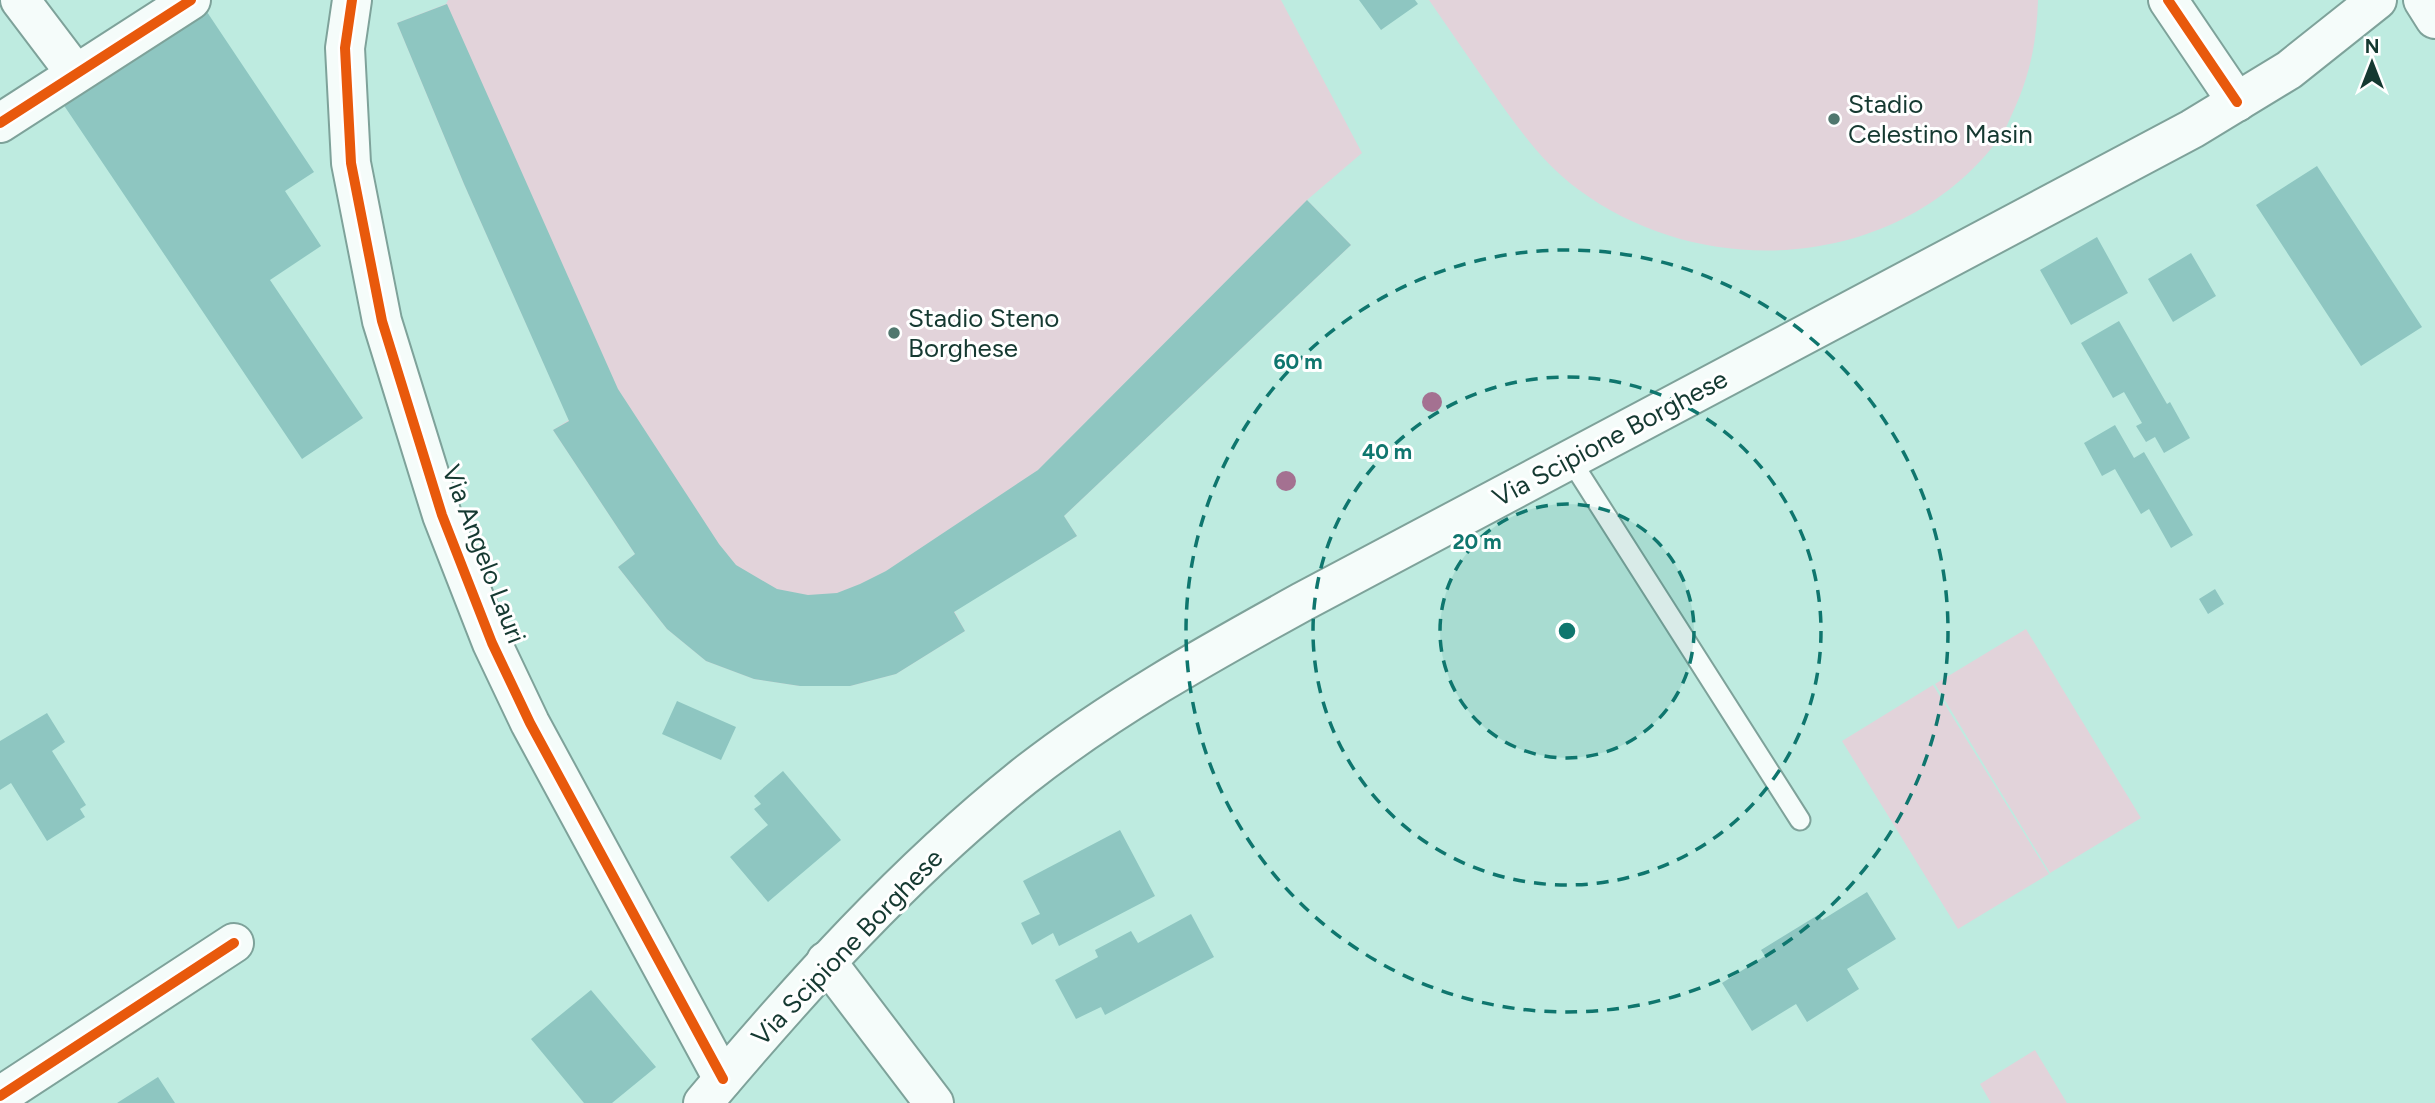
<svg xmlns="http://www.w3.org/2000/svg" width="2435" height="1103" font-family="Figtree,sans-serif">
  <rect width="100%" height="100%" fill="#beebe0"/>
  <!-- green -->
  <path fill="#e2d3da" d="M448,0H1281L1362,153L1307,200L1351,245L1064,516L1077,536L954,611L965,631L896,674L850,686H800L754,679L706,661L667,629L618,567L635,554L553,430L569,420L464,184L397,23L446,4Z
    M1429,0H2038C2037,40 2030,76 2013,112C2009,120 2006,129 2001,136C1904,269 1708,285 1579,190C1541,162 1516,125 1489,87C1469,58 1449,29 1429,0Z
    M2026,629L2141,818L2050,873L1935,684Z
    M1933,685L2049,874L1958,929L1842,741Z
    M2035,1050L2067,1103H1991L1980,1084Z"/>
  <!-- building -->
  <path fill="#8ec6c1" d="M1359,0H1415L1418,4L1381,30Z
    M447,4L618,389L719,544L736,565L777,589L808,595L837,593L860,584L886,571L1038,470L1307,200L1351,245L1064,516L1077,536L954,612L965,631L896,674L850,686H800L754,679L706,661L667,629L618,567L635,554L553,430L569,421L464,184L397,23Z
    M205,9L314,172L285,191L321,246L270,280L363,418L302,459L63,104Z
    M2317,166L2422,327L2361,366L2256,205Z
    M2097,237L2128,293L2071,325L2040,270Z
    M2191,253L2216,296L2173,322L2148,279Z
    M2119,321L2167,404L2170,402L2190,438L2164,453L2155,437L2146,442L2136,426L2142,423L2124,392L2113,398L2081,343Z
    M2115,425L2134,458L2144,452L2193,535L2171,548L2149,509L2141,514L2115,469L2102,476L2084,443Z
    M2215,589L2224,604L2208,614L2199,599Z
    M677,701L736,727L721,760L662,734Z
    M47,713L65,742L52,751L86,805L80,809L85,817L47,841L11,783L0,790V741Z
    M783,771L841,840L768,902L730,857L768,825L754,809L761,804L754,796Z
    M1120,830L1155,896L1059,946L1053,933L1032,945L1021,923L1040,914L1023,881Z
    M1867,892L1896,939L1847,969L1859,989L1807,1022L1796,1004L1752,1031L1722,983L1765,956L1761,950L1818,915L1822,920Z
    M1191,914L1214,957L1105,1015L1101,1007L1076,1019L1055,980L1098,957L1095,950L1131,931L1138,943Z
    M591,990L656,1067L612,1103H584L531,1039Z
    M158,1077L175,1103H117Z"/>
  <g fill="none" stroke-linecap="round" stroke-linejoin="round">
    <!-- service casing -->
    <g stroke="#7ea29a" stroke-width="23">
      <path id="service" d="M1570,459L1800,820"/>
    </g>
    <!-- minor casing -->
    <g stroke="#7ea29a" stroke-width="42">
      <path id="minor" d="M20,0L76,74
        M352,0L345,48L351,163L382,321L442,515L492,643L530,723L723,1079
        M2168,0L2237,102
        M2423,0L2435,19
        M0,123L191,0
        M826,961L934,1103
        M0,1096L234,943"/>
    </g>
    <!-- secondary casing -->
    <g stroke="#7ea29a" stroke-width="42">
      <path id="secondary" d="M703,1103C802,986 903,873 1023,777C1109,709 1206,655 1302,602L2192,129L2289,70L2377,0"/>
    </g>
    <!-- service -->
    <use href="#service" stroke="#f5fcfa" stroke-width="19"/>
    <!-- minor -->
    <use href="#minor" stroke="#f5fcfa" stroke-width="38"/>
    <!-- secondary -->
    <use href="#secondary" stroke="#f5fcfa" stroke-width="38"/>
    <!-- cycleway casing -->
    <g stroke="#fff" stroke-width="15">
      <path id="cycleway" d="M352,0L345,48L351,163L382,321L442,515L492,643L530,723L723,1079
        M2168,0L2237,102
        M0,123L191,0
        M0,1096L234,943"/>
    </g>
    <!-- cycleway -->
    <use href="#cycleway" stroke="#e8590c" stroke-width="10"/>
  </g>
  <!-- trees -->
  <g fill="#a47191">
    <circle cx="1432" cy="402" r="10"/>
    <circle cx="1286" cy="481" r="10"/>
  </g>
  <!-- distance rings -->
  <circle cx="1567" cy="631" r="127" fill="#0f766e" fill-opacity=".12"/>
  <g fill="none" stroke="#0f766e" stroke-width="3.5" stroke-dasharray="12 9">
    <circle cx="1567" cy="631" r="127"/>
    <circle cx="1567" cy="631" r="254"/>
    <circle cx="1567" cy="631" r="381"/>
  </g>
  <!-- markers -->
  <g fill="#50776e" stroke="#fff" stroke-width="2.5">
    <circle cx="1834" cy="119" r="7"/>
    <circle cx="894" cy="333" r="7"/>
  </g>
  <g text-anchor="middle" stroke-width="6" stroke-linejoin="round" paint-order="stroke">
    <!-- poi labels -->
    <g font-size="26" fill="#153931" stroke="#fff" text-anchor="start">
      <text x="1848" y="113">Stadio<tspan x="1848" dy="30">Celestino Masin</tspan></text>
      <text x="908" y="327">Stadio Steno<tspan x="908" dy="30">Borghese</tspan></text>
    </g>
    <!-- street labels -->
    <g font-size="26" fill="#153931" stroke="#fff">
      <text transform="translate(1610 438) rotate(-28)" y="9">Via Scipione Borghese</text>
      <text transform="translate(484 554) rotate(69)" y="9">Via Angelo Lauri</text>
      <text transform="translate(847 947) rotate(-46)" y="9">Via Scipione Borghese</text>
    </g>
  </g>
  <circle cx="1567" cy="631" r="10" fill="#0f766e" stroke="#fff" stroke-width="3.5"/>
  <g font-size="21" text-anchor="middle" font-weight="bold" fill="#0f766e" stroke="#fff" stroke-width="6" stroke-linejoin="round" paint-order="stroke">
    <text x="1298" y="369">60 m</text>
    <text x="1387" y="459">40 m</text>
    <text x="1477" y="549">20 m</text>
  </g>
  <!-- north arrow -->
  <g transform="translate(2372 63)" stroke="#ffffff" stroke-width="5" paint-order="stroke">
  <path d="M0-5L12 26L0 18L-12 26Z" fill="#153931"/>
  <text y="-10" font-size="19" font-weight="bold" text-anchor="middle" fill="#153931">N</text>
  </g>
</svg>
